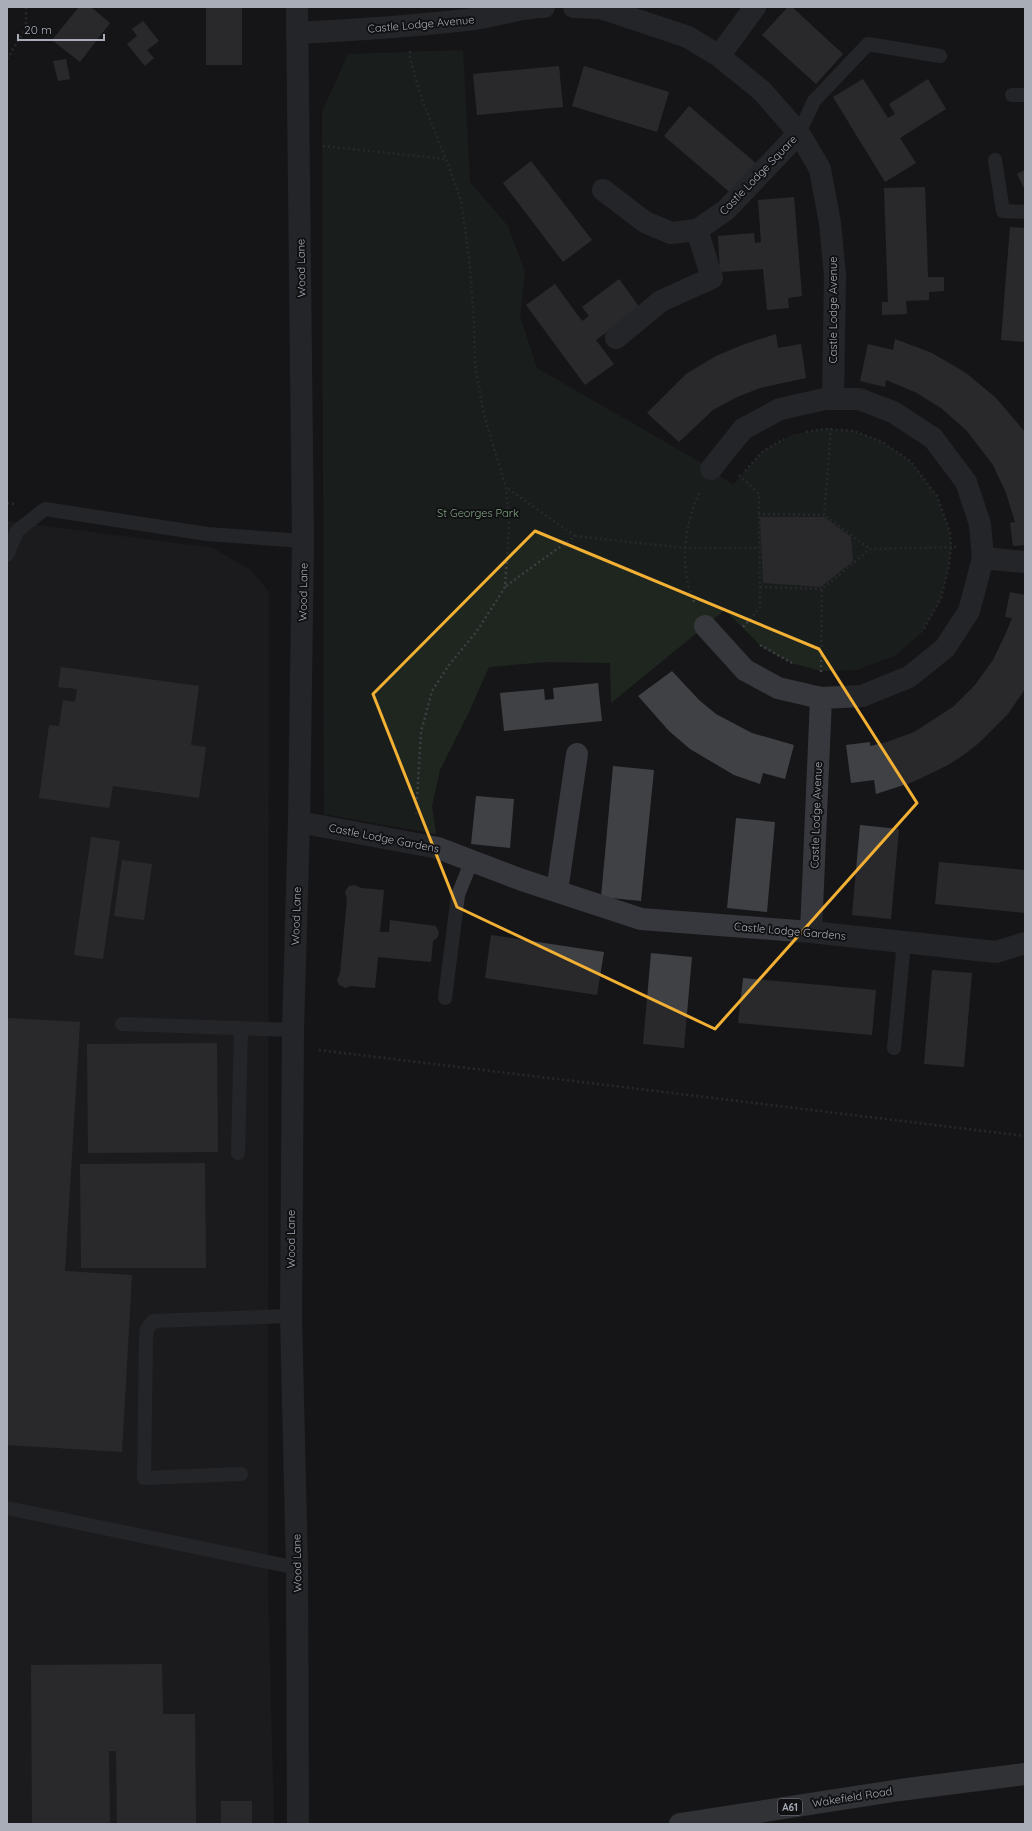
<svg xmlns="http://www.w3.org/2000/svg" width="1032" height="1831" font-family="Quicksand,sans-serif">
  <rect width="100%" height="100%" fill="#161618"/>
  <!-- built -->
  <path fill="#222225" d="M7,521L213,548L252,571L269,592L268,1586L274,1824H7Z"/>
  <!-- green -->
  <path fill="#1e261f" d="M463,50L470,182L508,226L525,272L520,316L537,368L705,465L733,485L762,452L791,435L824,429L854,431L882,442L910,461L937,496L950,532L951,547L949,565L941,598L921,633L896,655L857,670L821,671L791,663L762,647L725,610L611,703L610,663L547,662L489,667L469,712L440,770L432,806L436,834L324,814L322,112L348,54Z"/>
  <!-- building -->
  <path fill="#404145" d="M79,7H91L110,23L80,62L52,40Z
    M206,7H242V65H206Z
    M788,7H792L843,54L816,84L762,35Z
    M143,21L159,41L147,50L154,58L145,66L127,44L137,36L132,29Z
    M66,59L70,79L58,81L53,61Z
    M559,66L563,107L477,115L473,74Z
    M584,66L669,92L657,132L572,106Z
    M863,79L888,118L895,114L889,104L928,79L946,109L900,138L916,163L885,182L833,97Z
    M689,106L758,165L733,195L664,136Z
    M531,161L592,240L563,262L503,183Z
    M1025,170V190L1017,174Z
    M925,187L928,277H944V291L929,292V300L906,301L907,314L882,315V302H888L884,188Z
    M794,197L802,296L788,298L789,308L767,310L763,269L720,272L718,236L754,233L755,243L761,242L758,200Z
    M1010,227L1025,228V342L1001,340Z
    M619,279L640,308L596,340L614,364L585,385L526,305L555,284L582,321L589,316L582,307Z
    M776,334L778,348L801,344L806,378L760,388L737,397L713,410L679,442L647,413L686,374L716,356L745,344Z
    M895,339L932,353L966,373L996,398L1025,432V545L1013,546L1010,523L1015,522L1006,493L993,465L967,431L941,408L915,392L886,380L885,387L860,381L868,344L893,350Z
    M760,517H824L851,537L853,561L821,587L763,583Z
    M1010,592L1025,595V689L1008,714L980,742L965,754L948,765L913,782L876,794L874,780L851,783L846,745L870,742V746L887,742L914,732L953,707L975,685L993,660L1006,633L1012,618L1005,617Z
    M61,667L199,686L191,745L206,747L199,798L113,786L109,808L39,798L49,725L59,726L63,700L75,702L77,689L58,687Z
    M672,671L699,700L716,714L752,733L794,745L785,779L763,773L760,784L734,775L690,749L669,731L638,696Z
    M598,683L602,721L504,731L500,693L544,689L545,700L554,699L553,688Z
    M613,766L654,770L641,901L601,897Z
    M476,796L514,799L510,848L471,844Z
    M736,818L775,822L767,912L727,908Z
    M860,825L899,829L891,919L852,915Z
    M91,837L120,841L103,959L74,955Z
    M122,860L152,864L144,920L114,916Z
    M939,862L1025,870V913L935,904Z
    M355,885L361,888L384,890L380,932H389L390,920L436,926L439,933L437,938L433,941L431,962L378,957L375,988L350,986L346,988L339,985L337,980L340,973L347,900L345,891L349,886Z
    M491,935L604,952L597,995L485,978Z
    M651,953L692,957L684,1048L643,1044Z
    M932,970L972,973L964,1067L924,1064Z
    M743,978L876,990L872,1035L738,1023Z
    M7,1018L80,1022L65,1271L132,1275L122,1452L7,1445Z
    M217,1043L218,1152L88,1153L87,1044Z
    M205,1163L206,1268H81L80,1164Z
    M162,1664L163,1714H195L196,1824H117L116,1751H109L110,1824H32L31,1665Z
    M221,1801H252V1824H221Z"/>
  <g fill="none" stroke-linecap="round" stroke-linejoin="round">
    <!-- path -->
    <path stroke="#3d3f44" stroke-width="2.5" stroke-dasharray="2 3" stroke-linecap="butt" d="M410,51V58L421,97L446,159L461,200L469,258L474,320L475,365L484,415L506,488L509,525L505,587L477,631L449,665L432,691L421,732L416,817
      M7,59L26,28V7
      M323,146L446,159
      M831,428L824,515L870,549
      M806,432L824,429L854,431L882,442L910,461L937,496L950,532L951,547L949,565L941,598L922,632
      M745,471L762,452L784,439
      M739,475L759,494L760,608L742,628
      M7,503L14,504
      M758,514L824,515
      M575,536L684,548H759
      M506,586L575,536L507,488
      M760,587L822,589
      M694,602C679,567 684,525 700,491
      M760,645L792,663
      M821,672L822,589L870,549L956,547
      M319,1050L1025,1136"/>
    <!-- service -->
    <path stroke="#37383d" stroke-width="14" d="M1012,95H1025
      M799,133L814,101L868,44L940,56
      M995,160L1003,211L1025,212
      M7,555L17,531L45,509L207,534L303,541
      M445,998L458,895L472,860
      M122,1024L293,1030
      M894,1048L904,942
      M238,1153L241,1028
      M241,1474L144,1478L146,1338L147,1329L153,1321L291,1316
      M7,1508L297,1568"/>
    <!-- minor -->
    <path stroke="#37383d" stroke-width="22" d="M574,7L601,8L688,37L719,56L762,91L799,133L820,169L830,223L835,276L833,399
      M297,33C357,30 415,26 474,19C498,16 520,7 544,7
      M719,56L755,7
      M603,190L645,222L671,233L697,230L726,210L799,133
      M616,338L661,301L712,278L697,230
      M983,558L1025,562
      M705,626L745,670L778,688L821,698L862,696L909,677L945,648L969,611L983,558L980,524L966,482L933,438L893,412L859,399H825L780,409L743,429L711,469
      M299,822L438,848L522,880L641,919L811,932L996,952L1025,943
      M557,891L577,754
      M811,932L821,698"/>
    <!-- tertiary -->
    <path stroke="#37383d" stroke-width="22" d="M297,7L303,541L299,822L293,1030L291,1316L297,1568L298,1824"/>
    <!-- primary -->
    <path stroke="#53555c" stroke-width="22" d="M680,1824L900,1790L1025,1774"/>
  </g>
  <!-- marked area -->
  <path d="M0 0H1032V1831H0ZM535,531L819,649L917,803L715,1029L457,907L373,694Z" fill="#161618" fill-opacity=".55" fill-rule="evenodd"/>
  <path fill="none" stroke="#f2b134" stroke-width="3" stroke-linejoin="round" d="M535,531L819,649L917,803L715,1029L457,907L373,694Z"/>
  <g text-anchor="middle" stroke-width="4" stroke-linejoin="round" paint-order="stroke">
    <!-- shield labels -->
    <rect fill="#111113" stroke="#7b7e86" stroke-width="1" x="778" y="1799" width="24" height="16" rx="3"/>
    <g font-size="10" font-weight="bold" fill="#a8adb8">
      <text x="790" y="1811">A61</text>
    </g>
    <!-- street labels -->
    <g font-size="11" fill="#a8adb8" stroke="#111113">
      <text transform="translate(421 24) rotate(-5)" y="4">Castle Lodge Avenue</text>
      <text transform="translate(758 175) rotate(-46)" y="4">Castle Lodge Square</text>
      <text transform="translate(301 268) rotate(-91)" y="4">Wood Lane</text>
      <text transform="translate(833 310) rotate(-90)" y="4">Castle Lodge Avenue</text>
      <text transform="translate(303 592) rotate(-89)" y="4">Wood Lane</text>
      <text transform="translate(816 815) rotate(-88)" y="4">Castle Lodge Avenue</text>
      <text transform="translate(384 838) rotate(11)" y="4">Castle Lodge Gardens</text>
      <text transform="translate(296 916) rotate(-88)" y="4">Wood Lane</text>
      <text transform="translate(790 931) rotate(5)" y="4">Castle Lodge Gardens</text>
      <text transform="translate(291 1239) rotate(-90)" y="4">Wood Lane</text>
      <text transform="translate(297 1563) rotate(-91)" y="4">Wood Lane</text>
      <text transform="translate(852 1797) rotate(-9)" y="4">Wakefield Road</text>
    </g>
    <!-- park labels -->
    <g font-size="11" fill="#7fa381" stroke="#111113">
      <text x="478" y="517">St Georges Park</text>
    </g>
  </g>
  <!-- border -->
  <rect width="1032" height="1831" fill="none" stroke="#a8adb8" stroke-width="16"/>
  <!-- scale -->
  <path d="M18 34v6h86v-6" fill="none" stroke="#a8adb8" stroke-width="2"/>
  <text x="24" y="34" font-size="12" fill="#a8adb8" stroke="#111113" stroke-width="3" paint-order="stroke">20 m</text>
</svg>
